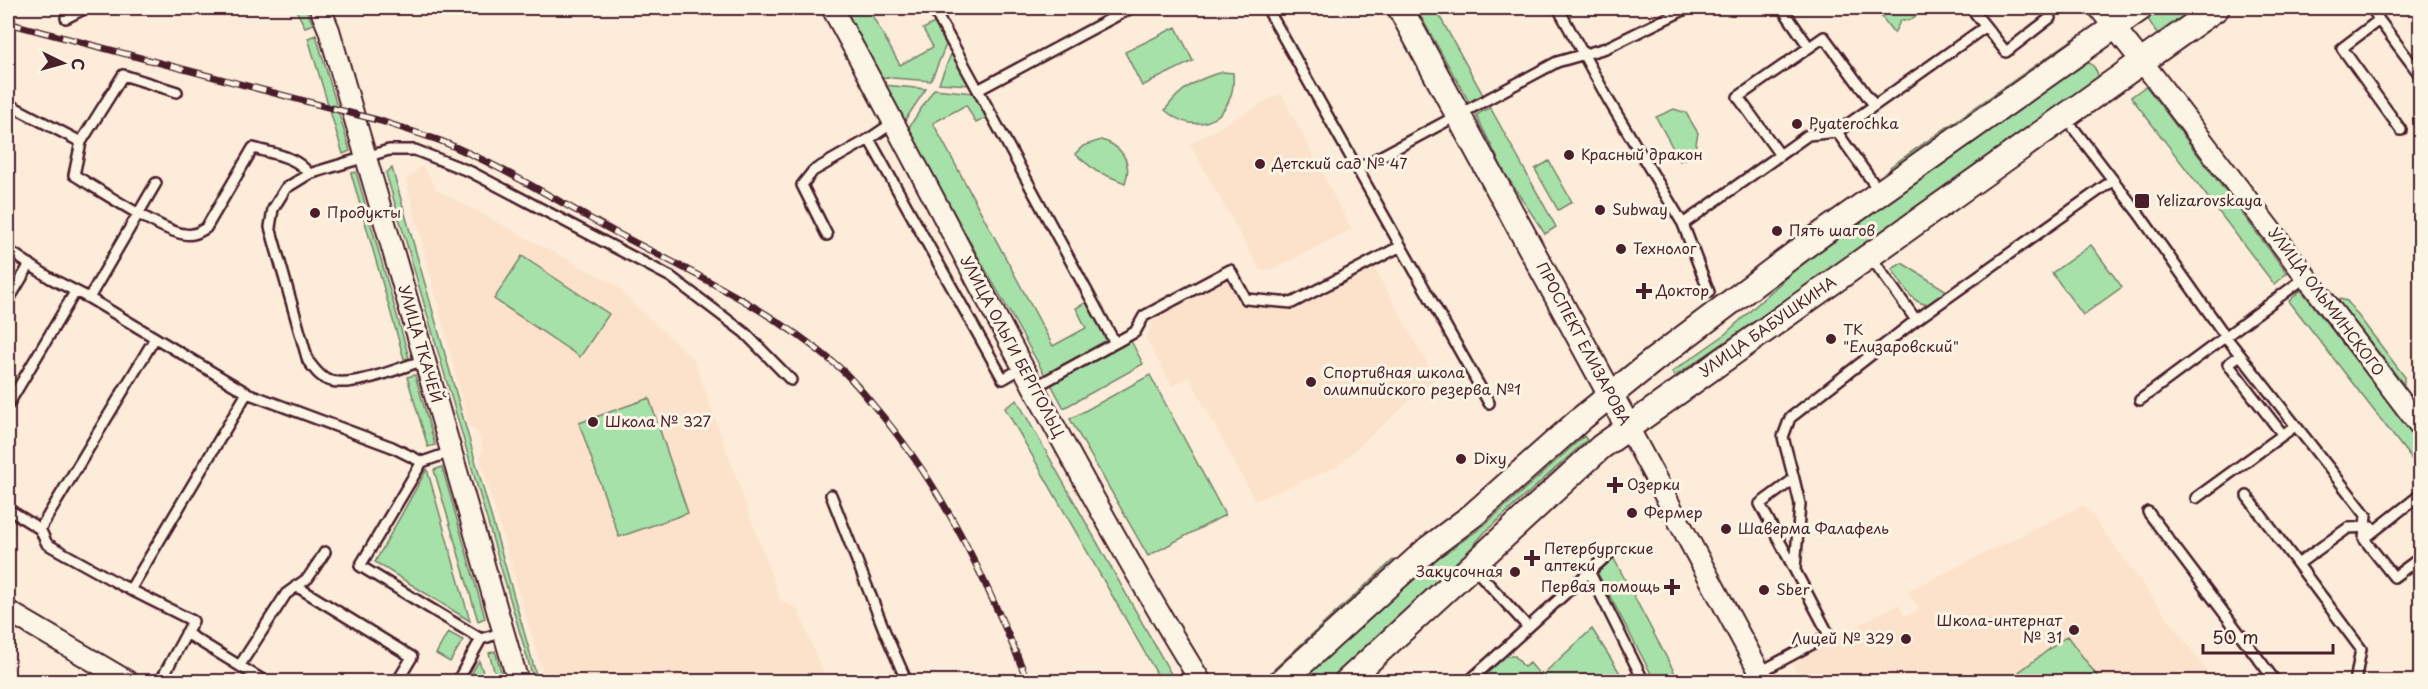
<svg xmlns="http://www.w3.org/2000/svg" width="2428" height="689" font-family="'Playpen Sans',sans-serif">
  <rect width="100%" height="100%" fill="#fcecd9"/>
  <filter id="ink" filterUnits="userSpaceOnUse"><feTurbulence type="fractalNoise" baseFrequency=".0167" numOctaves="2"/><feDisplacementMap in="SourceGraphic" scale="12" xChannelSelector="R" yChannelSelector="G"/><feConvolveMatrix kernelMatrix="1 2 1 2 8 2 1 2 1" color-interpolation-filters="sRGB"/></filter>
  <g filter="url(#ink)">
    <!-- built -->
    <path fill="#fce2cb" d="M1281,93L1351,229L1277,268L1260,270L1190,144Z
      M422,166L437,190L617,286L634,305L694,360L781,602L797,607L826,681H545L480,458L483,449L479,434L469,426L406,180Z
      M1373,266L1435,378L1336,467L1255,501L1189,377L1172,386L1146,339L1155,316L1228,280L1242,306L1295,310Z
      M2084,505L2214,681L1802,682L1791,662L1898,604L1905,616L1919,610L1908,591Z"/>
    <!-- green -->
    <path fill="#a5e1a8" stroke="#78806a" stroke-width="1.5" d="M295,8H305L313,24L305,27Z
      M841,8H868L900,65L933,47L923,29L936,22L947,42L931,81L880,77Z
      M1416,8H1435L1483,95L1469,102Z
      M1875,8H1923L1925,9L1910,20H1901L1894,33Z
      M2158,8H2202L2163,34L2156,32L2148,19L2149,15Z
      M1176,27L1193,61L1142,86L1125,52Z
      M316,35L350,151L343,154L308,38Z
      M2076,37L2078,40L1893,172L1890,167Z
      M952,52L970,85L939,83Z
      M2085,61C2092,63 2099,71 2098,79L1828,272L1675,376L1672,372L1723,336L1815,251Z
      M1223,72L1233,73C1237,116 1198,140 1165,110C1180,89 1198,78 1223,72Z
      M883,85L926,89L903,123Z
      M2146,86L2287,273L2274,284L2131,97Z
      M934,89L974,93L988,117L976,123L966,105L933,123L1053,346L1086,328L1076,308L1087,302L1108,342L1046,377L907,130Z
      M1490,107L1556,227L1545,234L1506,175L1476,115Z
      M1674,109L1686,113L1698,133L1694,154L1680,161L1656,117Z
      M1101,140C1121,145 1133,162 1125,183L1096,171L1075,154L1083,146Z
      M1549,161L1572,202L1558,210L1535,169Z
      M392,168L538,681H534L386,173Z
      M356,172L409,358L404,359L351,173Z
      M2091,245L2122,287L2083,315L2052,273Z
      M522,256L609,314L580,357L494,299Z
      M1902,263L1947,291C1942,294 1936,300 1931,303C1914,310 1900,280 1892,269Z
      M2301,290L2420,443V470L2289,301Z
      M2336,298L2347,301L2404,376V385Z
      M1130,339L1143,364L1064,408L1052,386V382Z
      M415,375L435,445L428,447L407,377Z
      M1150,375L1225,515L1148,556L1070,419Z
      M649,398L688,513L619,537L579,423Z
      M1017,400L1175,681H1161L1005,408Z
      M1584,436L1587,440L1485,532L1435,590L1333,681L1296,682L1421,570L1481,528Z
      M442,467L485,618L478,621L434,470Z
      M427,469L470,621L375,562Z
      M1612,555L1679,681H1655L1596,570Z
      M1393,560L1397,564L1269,681L1260,682Z
      M1592,629L1625,681H1477L1506,656H1515L1524,667L1530,663L1541,676Z
      M448,632L463,640L450,662L436,654Z
      M2067,636L2101,681H2026L2019,672Z
      M495,651L504,681H497L489,653Z
      M479,661L486,681H467Z"/>
    <g fill="none" stroke-linecap="round" stroke-linejoin="round">
      <!-- service casing -->
      <g stroke="#4a1f2b" stroke-width="14">
        <path id="service" d="M933,8L978,90L1131,8
          M1267,8L1489,403
          M1558,8L1609,101L1683,224L1709,292
          M1782,8L1809,47
          M1971,8L2006,52L2050,18
          M2372,8L2379,20L2420,75
          M66,18L86,8
          M2379,20L2342,48L2401,130
          M978,90L1115,343
          M177,92L123,75L81,142L74,175C98,189 161,231 184,234C193,236 199,232 206,228L253,148C274,154 296,156 309,174
          M8,104L81,142
          M2074,129L2139,214L2226,337L2366,515L2364,539
          M1837,132L1879,191
          M869,139L1003,379L1022,368
          M1780,155L1738,97L1824,37L1874,105
          M1359,168L1557,62L1606,48L1688,8
          M1683,224L1808,135L1837,132L1985,27
          M827,235L802,185L813,171L869,139L894,122
          M8,250L50,278L89,298L247,393L392,447L422,462
          M1870,256L1916,320
          M89,298L156,183
          M8,301L30,264
          M2240,355L2228,364L2283,435
          M425,360C401,367 352,389 328,380C319,377 314,368 308,361L270,227L273,209L286,188L309,174L389,150H415L471,172L671,277L745,333L791,380
          M1033,388L1135,332L1144,316L1230,270L1246,299L1292,303L1401,246
          M2140,400L2306,277
          M8,405L75,292
          M451,452L422,462L360,566L481,639L504,632
          M1794,479L1800,504L1795,569
          M831,495L885,632L907,682
          M2420,495L2364,539L2394,577L2417,560L2420,565
          M2247,496L2361,649L2355,682
          M2196,498L2295,426
          M8,509L40,529L47,544L121,585L193,621L160,682
          M2148,512L2276,682
          M40,529L155,338
          M2298,564L2348,528L2371,527
          M1472,566L1528,627
          M1589,571L1644,682
          M296,586L412,657L397,682
          M130,590L247,393
          M186,633L266,682
          M240,665L286,594L308,578L325,552
          M1760,672L1829,635L1760,504L1794,479L1783,437L1790,418L1916,320L2112,181
          M457,682L481,639
          M1468,682L1611,552"/>
      </g>
      <!-- minor casing -->
      <g stroke="#4a1f2b" stroke-width="24">
        <path id="minor" d="M320,8L329,30L518,682
          M832,8C955,232 1066,463 1201,682
          M2099,8L2154,77L2420,426
          M1628,427L1765,682
          M8,611L129,682"/>
      </g>
      <!-- tertiary casing -->
      <g stroke="#4a1f2b" stroke-width="28">
        <path id="tertiary" d="M1400,8L1628,427
          M1281,682L1429,548L1473,515L1582,418L1654,360L1809,243L2141,8
          M1346,682L1601,447L2217,8"/>
      </g>
      <!-- service -->
      <use href="#service" stroke="#fcf5e5" stroke-width="9"/>
      <!-- minor -->
      <use href="#minor" stroke="#fcf5e5" stroke-width="20"/>
      <!-- tertiary -->
      <use href="#tertiary" stroke="#fcf5e5" stroke-width="24"/>
      <!-- rail casing -->
      <g stroke="#4a1f2b" stroke-width="7">
        <path id="rail" d="M8,23L381,121C401,128 421,134 441,141C500,165 557,201 613,231C688,271 769,308 834,363C849,375 862,391 874,406C944,487 988,584 1028,682"/>
      </g>
      <!-- rail -->
      <use href="#rail" stroke="#fcf5e5" stroke-width="4.5" stroke-dasharray="14" stroke-linecap="butt"/>
    </g>
  </g>
  <!-- markers -->
  <g fill="#4a1f2b" stroke="#fcf5e5" stroke-width="2">
    <circle cx="1797" cy="124" r="6"/>
    <circle cx="1569" cy="155" r="6"/>
    <circle cx="1260" cy="164" r="6"/>
    <rect x="2134" y="193" width="16" height="16" rx="3"/>
    <circle cx="1600" cy="210" r="6"/>
    <circle cx="315" cy="213" r="6"/>
    <circle cx="1777" cy="231" r="6"/>
    <circle cx="1621" cy="249" r="6"/>
    <path d="M1641 282h6v6h6v6h-6v6h-6v-6h-6v-6h6z"/>
    <circle cx="1831" cy="339" r="6"/>
    <circle cx="1311" cy="382" r="6"/>
    <circle cx="593" cy="422" r="6"/>
    <circle cx="1461" cy="459" r="6"/>
    <path d="M1612 476h6v6h6v6h-6v6h-6v-6h-6v-6h6z"/>
    <circle cx="1632" cy="513" r="6"/>
    <circle cx="1726" cy="529" r="6"/>
    <path d="M1529 549h6v6h6v6h-6v6h-6v-6h-6v-6h6z"/>
    <circle cx="1515" cy="572" r="6"/>
    <path d="M1669 578h6v6h6v6h-6v6h-6v-6h-6v-6h6z"/>
    <circle cx="1764" cy="590" r="6"/>
    <circle cx="2074" cy="630" r="6"/>
    <circle cx="1906" cy="639" r="6"/>
  </g>
  <g text-anchor="middle" stroke-width="6" stroke-linejoin="round" paint-order="stroke">
    <!-- poi labels -->
    <g font-size="15" fill="#4a1f2b" stroke="#fcf5e5" text-anchor="start">
      <text x="1809" y="129">Pyaterochka</text>
      <text x="1581" y="160">Красный дракон</text>
      <text x="1272" y="169">Детский сад № 47</text>
      <text x="2156" y="206">Yelizarovskaya</text>
      <text x="1612" y="215">Subway</text>
      <text x="327" y="218">Продукты</text>
      <text x="1789" y="236">Пять шагов</text>
      <text x="1633" y="254">Технолог</text>
      <text x="1656" y="296">Доктор</text>
      <text x="1843" y="335">ТК<tspan x="1843" dy="17">"Елизаровский"</tspan></text>
      <text x="1323" y="378">Спортивная школа<tspan x="1323" dy="17">олимпийского резерва №1</tspan></text>
      <text x="605" y="427">Школа № 327</text>
      <text x="1473" y="464">Dixy</text>
      <text x="1627" y="490">Озерки</text>
      <text x="1644" y="518">Фермер</text>
      <text x="1738" y="534">Шаверма Фалафель</text>
      <text x="1544" y="554">Петербургские<tspan x="1544" dy="17">аптеки</tspan></text>
      <text x="1503" y="577" text-anchor="end">Закусочная</text>
      <text x="1660" y="592" text-anchor="end">Первая помощь</text>
      <text x="1776" y="595">Sber</text>
      <text x="2062" y="626" text-anchor="end">Школа-интернат<tspan x="2062" dy="17">№ 31</tspan></text>
      <text x="1894" y="644" text-anchor="end">Лицей № 329</text>
    </g>
    <!-- street labels -->
    <g font-size="15" fill="#4a1f2b" stroke="#fcf5e5">
      <text transform="translate(2326 302) rotate(53)" y="5">УЛИЦА ОЛЬМИНСКОГО</text>
      <text transform="translate(1768 327) rotate(-35)" y="5">УЛИЦА БАБУШКИНА</text>
      <text transform="translate(420 344) rotate(74)" y="5">УЛИЦА ТКАЧЕЙ</text>
      <text transform="translate(1583 344) rotate(62)" y="5">ПРОСПЕКТ ЕЛИЗАРОВА</text>
      <text transform="translate(1012 347) rotate(62)" y="5">УЛИЦА ОЛЬГИ БЕРГГОЛЬЦ</text>
    </g>
  </g>
  <!-- margin -->
  <rect width="2428" height="689" fill="none" stroke="#fcf5e5" stroke-width="30"/>
  <rect x="15" y="15" width="2398" height="659" fill="none" stroke="#4a1f2b" stroke-width="2" filter="url(#ink)"/>
  <!-- north arrow -->
  <g transform="translate(63 63) rotate(95)" stroke="#fcf5e5" stroke-width="4.5" paint-order="stroke">
  <path d="M0-4.5L10 22L0 15L-10 22Z" fill="#4a1f2b"/>
  <text y="-9" font-size="16" font-weight="bold" text-anchor="middle" fill="#4a1f2b">С</text>
  </g>
  <!-- scale -->
  <path d="M2203 644v9h130v-9" fill="none" stroke="#4a1f2b" stroke-width="3"/>
  <text x="2212" y="644" font-size="18" fill="#4a1f2b" stroke="#fcf5e5" stroke-width="4.5" paint-order="stroke">50 m</text>
</svg>
